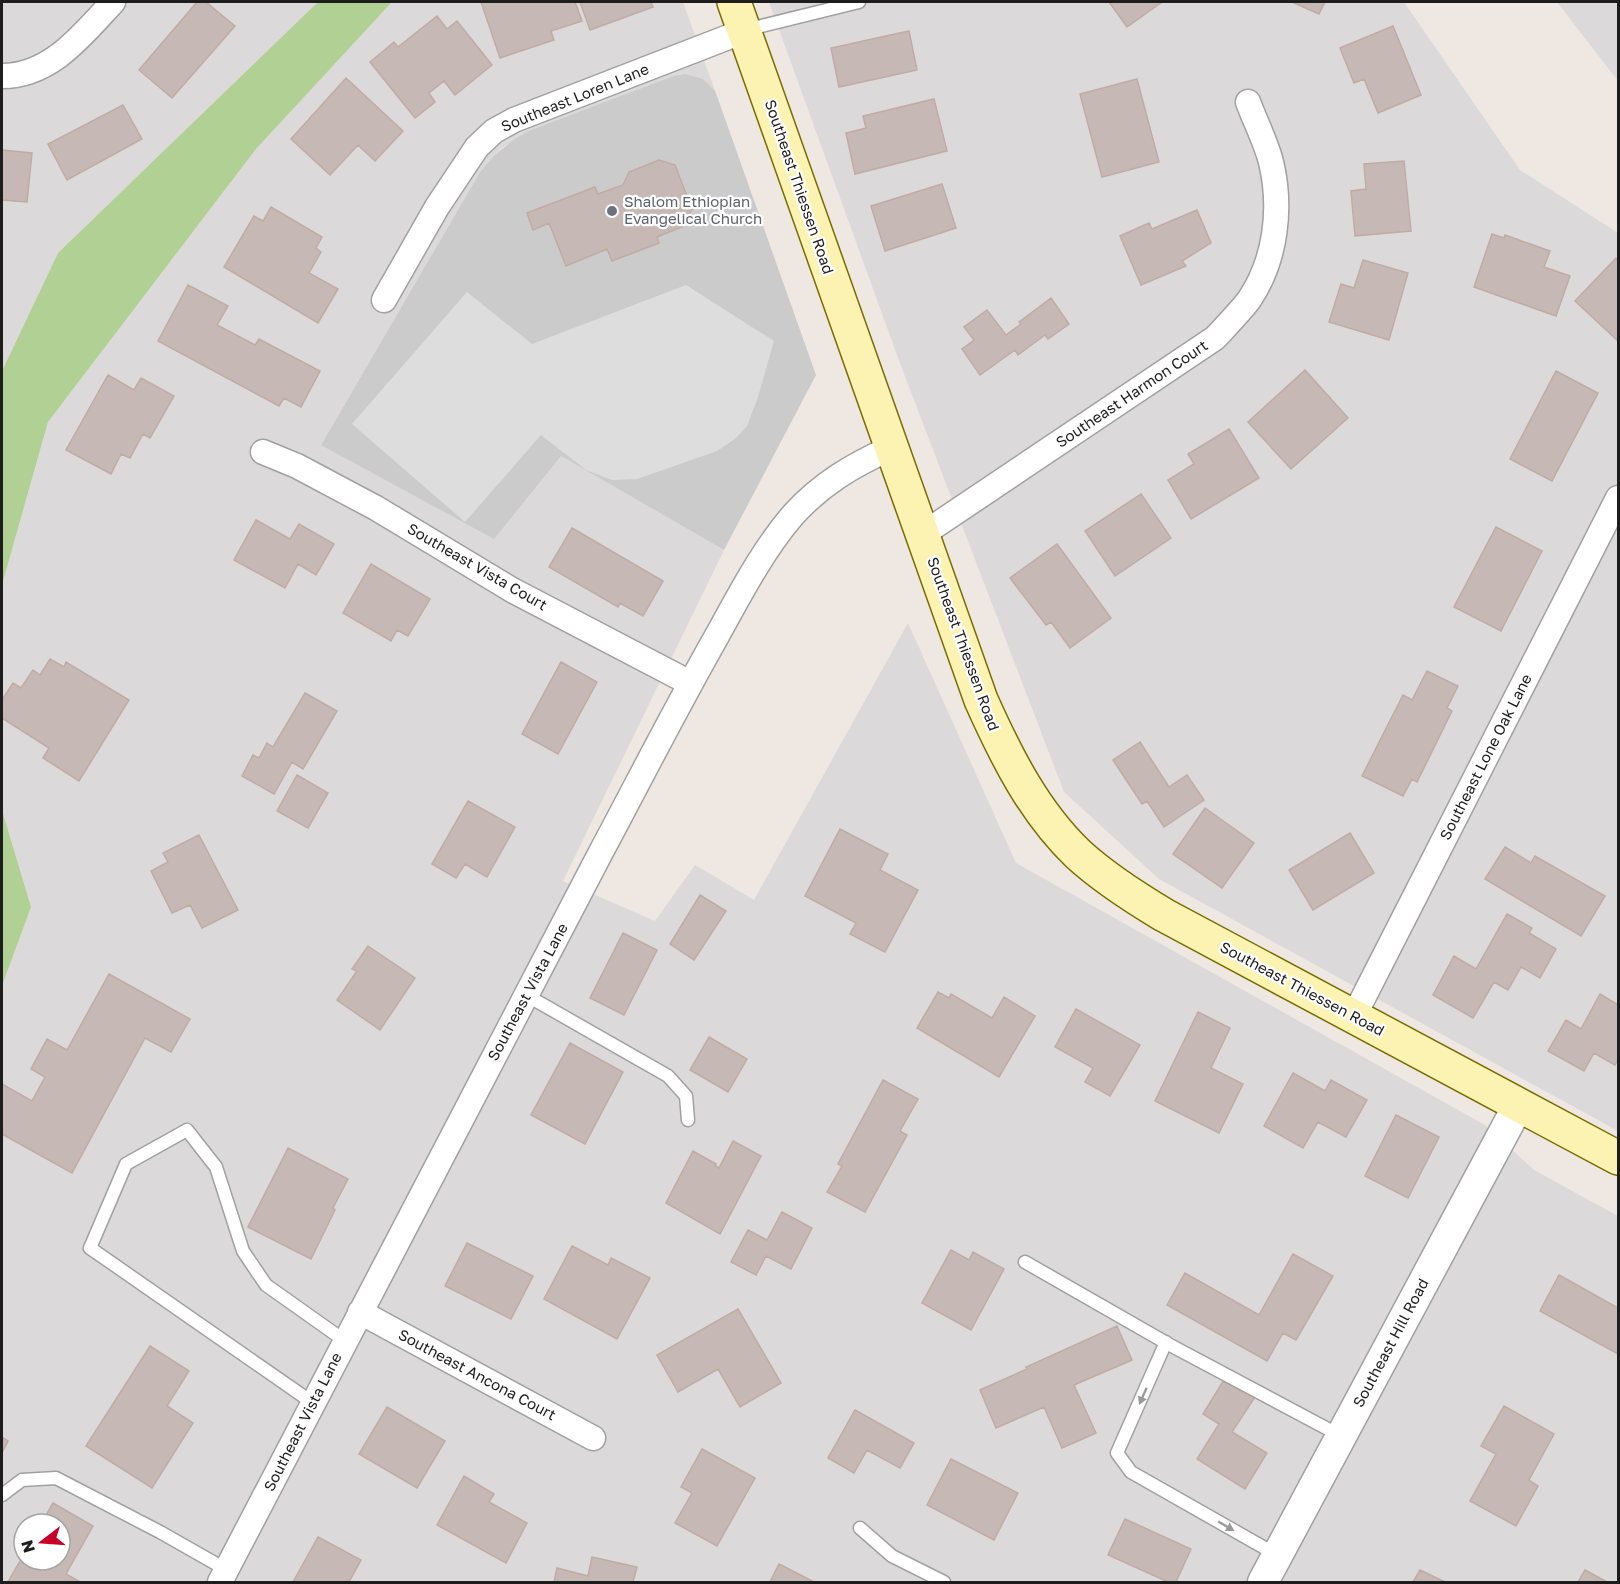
<svg xmlns="http://www.w3.org/2000/svg" width="1620" height="1584" font-family="'Golos Text',sans-serif">
  <rect width="100%" height="100%" fill="#efe8e2"/>
  <!-- residential -->
  <path fill="#dbd9da" fill-rule="evenodd" d="M2,2H318L58,253L2,371Z
    M392,2H683L718,99L715,91L685,74L680,75L528,131L502,148L480,172L321,445L561,456L724,550L563,881L655,921L695,865L754,900L908,623L1016,863L1485,1125L1534,1170L1618,1216V1582H2V986L31,907L2,810V585L48,422L256,149ZM24,1524H60V1560H24Z
    M769,2H1404L1520,170L1618,233V1131L1159,879L1064,792L901,366Z
    M1557,2H1618V81Z"/>
  <!-- religious -->
  <path fill="#cbcbcb" d="M685,74L703,79L715,91L718,99L816,375L724,550L561,456L494,539L321,445L480,172L495,155L512,141L528,131L674,76Z"/>
  <!-- forest -->
  <path fill="#b1d094" d="M318,2H392L256,149L48,422L2,585V371L58,253Z
    M2,810L31,907L2,986Z"/>
  <!-- parking -->
  <path fill="#ddd" d="M686,285L774,341L758,397L747,426L735,439L717,451L637,479L612,480L586,470L541,435L465,522L352,424L467,292L532,344Z"/>
  <!-- building -->
  <path fill="#c6b9b5" stroke="#c1aba3" stroke-width="1.5" d="M197,2H206L235,26L172,98L139,70Z
    M481,2H575L582,21L551,31L554,40L500,58Z
    M580,2H651L653,7L590,30Z
    M1109,2H1162L1127,27Z
    M1292,2H1325L1319,14Z
    M437,16L447,29L457,21L492,65L455,95L444,81L429,93L435,102L415,118L370,62L394,42L398,47Z
    M1393,26L1421,95L1378,113L1364,79L1354,83L1340,48Z
    M909,31L917,70L839,87L831,48Z
    M346,78L403,131L375,161L358,145L330,175L291,139Z
    M1137,79L1159,162L1102,177L1080,94Z
    M934,99L947,151L855,174L846,133L866,128L863,116Z
    M123,105L142,139L67,180L48,144Z
    M2,150L32,153L27,202L2,200Z
    M659,160L675,165L692,209L684,226L657,237L659,243L612,261L607,249L566,266L549,223L533,230L527,213L595,187L598,194L623,185L629,172Z
    M1404,161L1411,231L1355,236L1351,191L1366,189L1364,164Z
    M942,184L956,228L885,251L871,206Z
    M271,207L322,237L316,248L321,252L309,273L338,289L318,323L224,267L254,216L263,221Z
    M1197,210L1211,243L1182,261L1186,266L1141,285L1120,236L1149,223L1152,229Z
    M1492,234L1504,238L1505,235L1550,251L1544,267L1570,276L1556,316L1474,287Z
    M1616,258L1618,260V341L1575,301Z
    M1363,260L1408,273L1389,340L1329,322L1341,284L1354,288Z
    M188,285L228,306L217,325L255,345L259,339L320,371L301,407L284,398L279,406L158,341Z
    M1051,298L1069,324L1048,339L1045,335L1018,355L1015,350L980,375L962,349L974,340L964,327L987,310L1006,335L1021,324L1019,322Z
    M1305,370L1348,418L1291,469L1248,422Z
    M1556,371L1598,393L1552,481L1510,459Z
    M108,375L134,390L141,378L174,396L150,438L143,434L130,458L121,454L111,474L66,450Z
    M1229,429L1259,478L1191,519L1168,480L1194,464L1188,454Z
    M1141,494L1171,538L1115,576L1085,531Z
    M256,520L290,539L299,524L334,544L316,575L298,564L285,588L234,560Z
    M1496,527L1542,551L1501,631L1454,607Z
    M572,528L663,581L643,616L620,603L618,607L549,567Z
    M1057,544L1111,618L1070,648L1051,622L1046,625L1010,578Z
    M371,564L430,599L408,636L397,630L391,641L343,613Z
    M50,659L64,667L66,662L129,700L79,781L43,758L49,748L2,718V700L13,683L21,688L33,670L40,675Z
    M561,662L597,682L558,754L522,734Z
    M1427,671L1458,686L1447,708L1452,711L1417,782L1412,779L1403,796L1362,776L1403,695L1412,700Z
    M305,693L337,711L303,769L292,762L274,794L242,776L253,755L259,758L267,743L273,747Z
    M1140,742L1169,787L1187,775L1204,800L1164,827L1147,801L1142,804L1113,760Z
    M297,775L328,793L308,828L277,811Z
    M468,801L515,827L487,877L465,864L456,878L432,864Z
    M1205,808L1254,843L1222,888L1173,854Z
    M840,829L888,854L880,870L918,890L885,952L850,934L856,923L805,896Z
    M1350,833L1374,873L1313,910L1289,870Z
    M199,835L238,910L202,928L190,905L172,913L151,871L168,862L163,853Z
    M1505,847L1531,863L1535,856L1605,896L1581,936L1485,879Z
    M700,895L726,911L694,960L670,944Z
    M1507,914L1532,928L1529,933L1556,949L1540,978L1521,967L1508,990L1494,982L1473,1018L1433,995L1454,956L1476,969Z
    M623,933L657,950L624,1015L590,998Z
    M368,946L415,978L380,1030L337,1000L357,971L352,969Z
    M109,974L190,1019L171,1052L145,1038L72,1173L2,1134V1084L32,1101L45,1077L31,1069L47,1039L67,1050Z
    M938,992L949,998L951,994L992,1018L1004,997L1035,1016L999,1077L917,1028Z
    M1600,994L1618,1005V1059L1615,1065L1594,1053L1584,1071L1548,1051L1566,1020L1581,1029Z
    M1076,1009L1140,1045L1110,1096L1085,1082L1093,1068L1055,1047Z
    M1198,1012L1230,1028L1211,1068L1243,1084L1219,1133L1155,1101Z
    M709,1037L747,1059L728,1092L690,1070Z
    M570,1043L623,1072L585,1144L531,1115Z
    M1293,1073L1325,1091L1331,1080L1367,1100L1346,1137L1318,1122L1303,1148L1264,1126Z
    M883,1080L918,1099L900,1131L907,1135L865,1212L827,1192L842,1166L838,1164Z
    M1396,1115L1439,1137L1408,1198L1365,1176Z
    M733,1141L761,1156L720,1234L666,1203L693,1151L716,1164L715,1165L719,1168Z
    M288,1148L348,1179L333,1208L335,1210L311,1259L248,1227Z
    M782,1212L812,1228L791,1269L766,1256L756,1275L731,1262L748,1230L767,1240Z
    M467,1243L533,1276L511,1319L445,1286Z
    M572,1246L608,1265L611,1258L650,1278L617,1339L544,1299Z
    M951,1250L969,1260L973,1252L1004,1269L971,1330L922,1303Z
    M1293,1254L1333,1276L1296,1340L1283,1333L1267,1361L1167,1305L1185,1273L1259,1315Z
    M1559,1275L1618,1308V1354L1540,1311Z
    M738,1309L781,1383L740,1407L718,1369L678,1392L657,1355Z
    M1117,1326L1132,1360L1074,1385L1096,1433L1062,1448L1044,1407L996,1428L980,1390L1027,1369L1026,1367Z
    M150,1346L189,1371L167,1406L193,1423L152,1488L86,1446Z
    M1225,1378L1255,1397L1232,1432L1267,1453L1245,1489L1197,1459L1219,1424L1203,1414Z
    M1504,1406L1554,1434L1529,1480L1538,1486L1516,1526L1470,1501L1496,1454L1481,1446Z
    M387,1407L445,1441L417,1488L359,1454Z
    M855,1410L914,1443L900,1468L867,1450L854,1473L828,1458Z
    M2,1437L8,1441L2,1453Z
    M702,1449L755,1478L717,1546L675,1523L692,1493L681,1487Z
    M951,1459L1018,1493L994,1540L927,1505Z
    M464,1476L494,1494L489,1502L527,1523L506,1563L437,1525Z
    M53,1503L93,1526L66,1574L80,1582H8L24,1554V1560H60V1524H41Z
    M1125,1519L1191,1549L1176,1582H1168L1108,1555Z
    M318,1537L361,1560L349,1582H293Z
    M592,1557L637,1567L633,1582H554L557,1568L588,1576Z
    M779,1564L814,1582H770Z
    M1420,1570L1445,1582H1413Z
    M1585,1570L1607,1582H1578Z"/>
  <g fill="none" stroke-linecap="round" stroke-linejoin="round">
    <!-- service casing -->
    <g stroke="#a1a1a1" stroke-width="15">
      <path id="service" d="M745,30L859,2
        M526,995L668,1076L686,1096L688,1120
        M1025,1262L1170,1345L1341,1436
        M1166,1342L1117,1453L1131,1472L1277,1555
        M313,1403L90,1248L126,1164L187,1130L216,1167L243,1251L266,1285L345,1341
        M2,1495L22,1480L56,1478L160,1532L227,1570
        M860,1528L892,1556L944,1582"/>
    </g>
    <!-- minor casing -->
    <g stroke="#a1a1a1" stroke-width="27">
      <path id="minor" d="M2,76C51,76 82,35 113,2
        M384,300L437,207L477,147L494,131L514,120L744,31
        M263,452L297,466L376,508L512,590L690,683
        M923,534L1215,338C1226,326 1239,313 1249,300C1276,260 1282,208 1271,162C1266,142 1255,121 1248,102
        M1354,1016L1618,498
        M360,1312L593,1438
        M220,1582C347,1339 472,1095 601,852C640,779 677,706 718,634C740,594 763,550 793,515C821,484 853,465 891,448"/>
    </g>
    <!-- tertiary casing -->
    <g stroke="#a1a1a1" stroke-width="33">
      <path id="tertiary" d="M1263,1582L1519,1104"/>
    </g>
    <!-- secondary casing -->
    <g stroke="#776d00" stroke-width="36">
      <path id="secondary" d="M734,2L981,700C1006,756 1034,812 1078,854C1104,878 1134,897 1164,915L1618,1158"/>
    </g>
    <!-- service -->
    <use href="#service" stroke="#fff" stroke-width="12"/>
    <!-- minor -->
    <use href="#minor" stroke="#fff" stroke-width="24"/>
    <!-- tertiary -->
    <use href="#tertiary" stroke="#fff" stroke-width="30"/>
    <!-- secondary -->
    <use href="#secondary" stroke="#fcf2b2" stroke-width="33"/>
  </g>
  <!-- one-way arrows -->
  <defs><path id="oneway-solid" d="M-6-.8H1V-3.2L6.5 0L1 3.2V.8H-6Z" transform="scale(1.5)"/></defs>
  <g fill="#999">
    <use href="#oneway-solid" transform="translate(1143 1396) rotate(114)"/>
    <use href="#oneway-solid" transform="translate(1226 1526) rotate(30)"/>
  </g>
  <!-- markers -->
  <circle fill="#6b7280" stroke="#fff" stroke-width="2" cx="612" cy="211" r="6"/>
  <g text-anchor="middle" stroke-width="4.5" stroke-linejoin="round" paint-order="stroke">
    <!-- street labels -->
    <g font-size="15" fill="#1d1d1d" stroke="#fff">
      <text transform="translate(575 98) rotate(-22)" y="5">Southeast Loren Lane</text>
      <text transform="translate(799 187) rotate(71)" y="5">Southeast Thiessen Road</text>
      <text transform="translate(1132 394) rotate(-34)" y="5">Southeast Harmon Court</text>
      <text transform="translate(477 567) rotate(30)" y="5">Southeast Vista Court</text>
      <text transform="translate(963 644) rotate(70)" y="5">Southeast Thiessen Road</text>
      <text transform="translate(1486 757) rotate(-63)" y="5">Southeast Lone Oak Lane</text>
      <text transform="translate(1302 989) rotate(28)" y="5">Southeast Thiessen Road</text>
      <text transform="translate(528 992) rotate(-62)" y="5">Southeast Vista Lane</text>
      <text transform="translate(1391 1343) rotate(-62)" y="5">Southeast Hill Road</text>
      <text transform="translate(477 1375) rotate(28)" y="5">Southeast Ancona Court</text>
      <text transform="translate(303 1422) rotate(-63)" y="5">Southeast Vista Lane</text>
    </g>
    <!-- worship labels -->
    <g font-size="15" fill="#5b616d" stroke="#fff" text-anchor="start">
      <text x="624" y="207">Shalom Ethiopian<tspan x="624" dy="17">Evangelical Church</tspan></text>
    </g>
  </g>
  <!-- border -->
  <rect width="1620" height="1584" fill="none" stroke="#1d1d1d" stroke-width="6"/>
  <!-- north arrow -->
  <g transform="translate(42 1542) rotate(253)"><circle r="28" fill="#ffffff" stroke="#a5a5a5" stroke-width="1.5"/>
  <path d="M0-4.5L10 22L0 15L-10 22Z" fill="#c90027"/>
  <text y="-9" font-size="16" font-weight="bold" text-anchor="middle" fill="#1d1d1d">N</text>
  </g>
</svg>
